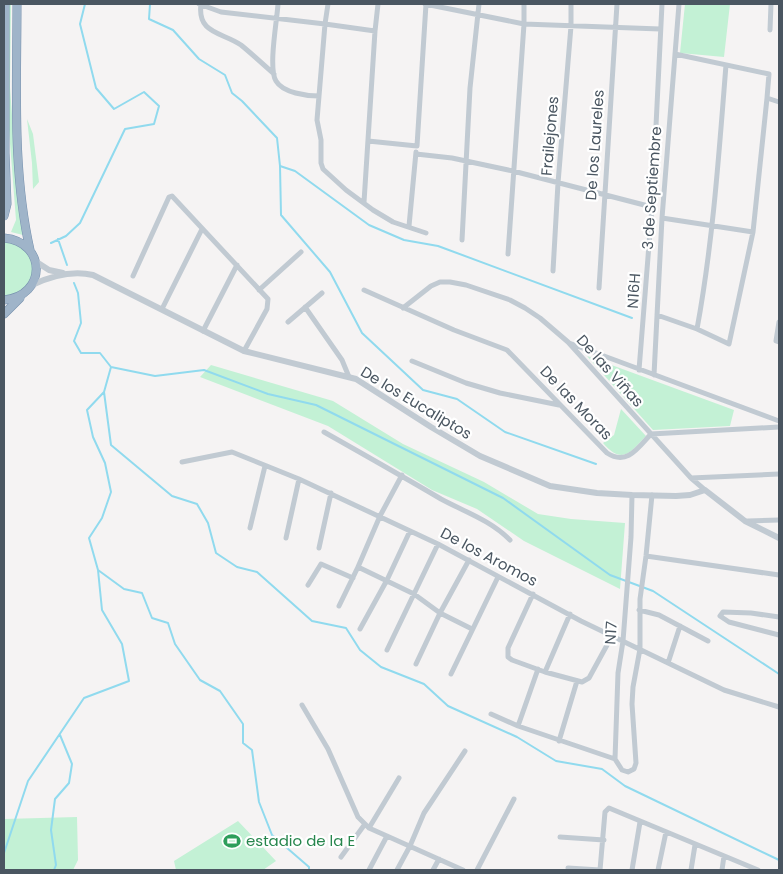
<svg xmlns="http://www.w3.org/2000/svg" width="783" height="874" font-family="Poppins,sans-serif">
  <rect width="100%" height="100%" fill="#f5f3f3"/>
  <!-- green -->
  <path fill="#c3f1d5" d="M7,4H11L10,87L19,214L21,224L27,236L11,232L16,220L7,105Z
    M685,4H730L724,57L680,53Z
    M27,119L33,134L39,182L33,189L32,163Z
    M4,241L22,246L33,260V278L23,292L4,297Z
    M587,356L734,410L730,426L653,430Z
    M211,365L333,401L403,444L484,482L538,514L571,519L625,523L620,589L524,541L477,509L432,490L328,426L200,377Z
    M621,409L646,436C630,453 622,465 603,443L614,435Z
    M77,817L78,860L73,870H4V819Z
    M238,821L276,861L263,870H176L174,861Z"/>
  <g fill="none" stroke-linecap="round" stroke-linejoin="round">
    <!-- stream -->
    <path stroke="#90daee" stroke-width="2" d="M150,4L149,19L173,30L199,59L225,75L232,93L242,101L277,138L280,166L281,215L330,272L362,333L423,390L457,399L505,432L596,464
      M280,166L295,171L369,225L404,240L438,246L632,318
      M58,239L67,265
      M51,243L66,236L80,223L125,129L154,124L159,106L144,92L114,109L96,88L80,24L85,4
      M111,367L155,376L204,370L268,394L316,405L503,498L610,575L653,591L779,674
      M104,392L111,445L172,496L197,504L208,523L216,553L237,567L257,572L312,621L346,628L360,650L381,667L424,684L448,706L517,737L556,761L602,769L625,786L779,860
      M98,570L124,589L142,593L152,618L168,623L175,644L200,680L220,691L243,724V743L252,750L259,802L272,835L309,867V870
      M4,853L28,781L84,698L129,681L122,644L102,610L98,570L89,538L102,518L111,492L105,463L93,437L87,410L104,392L111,367L100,353H81L74,341L81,323L78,293L74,283
      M54,870L56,865L51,830L55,799L69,783L72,764L60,735"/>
    <!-- trunk casing -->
    <g stroke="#7690ad" stroke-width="9">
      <path id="trunk" d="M17,4C17,85 12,170 30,250
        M4,216L7,204L5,153V4
        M4,238C47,242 47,296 4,300
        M4,314L20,298"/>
    </g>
    <!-- minor -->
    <path stroke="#c1cad2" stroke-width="5" d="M199,4L221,12L325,24L317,120L321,140V163L323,169L346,190L373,210L393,222L426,233
      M201,4C197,34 222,32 241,45C252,54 263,64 274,74
      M278,4C277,21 268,68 276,81C283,93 307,96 319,96
      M328,4L325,24L375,31
      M425,4L524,24L660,29
      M770,30L771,4
      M675,54L769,74L767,98L779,102
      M368,141L417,146L426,4
      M416,154L452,158L513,171L652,207
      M364,202L375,31L378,4
      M662,218L753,232
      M409,226L416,152
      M462,240L470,88L479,4
      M508,254L524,24V4
      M553,271L558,183L571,26V4
      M133,276L169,197L172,196L268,299L267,309L244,351
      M599,288L617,4
      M259,290L301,252
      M364,290L454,330L507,350L607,453C627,466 638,448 651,434L779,427
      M305,307L342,360L349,377
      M403,308L431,286L440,282H450L466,285L510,300L525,308L540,318L568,342L691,478L705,490
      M162,309L202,229
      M657,315L697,329L729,344L753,232L767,98
      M288,322L322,293
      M779,322L776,341L779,342
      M697,329C713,242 719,153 726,65
      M203,331L237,265
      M569,343L779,421
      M412,361L466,383L500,393L559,405
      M639,370L652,207L662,4
      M654,375L662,218L679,4
      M324,432C363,454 402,476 441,499C465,512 490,520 510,540
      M182,462L232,452L299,479L438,544L581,621L724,690L779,707
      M402,475L380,516L358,567L414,594L440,613L472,629
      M691,478L779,474
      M632,495L631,537L623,641L618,673L615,759L622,770L628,772L634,769L636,763L632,704L633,687L640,649V599L646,556L652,495
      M748,521L779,520
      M250,528L265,466
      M286,538L299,479
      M319,548L331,493
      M646,556L779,575
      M308,585L321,564L353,578
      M533,594L508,648V657L512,660L545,672L582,682L589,678L612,636
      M339,606L358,567
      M639,610L659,615L708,641
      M779,617L751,613L723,612L720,616L729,622L779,635
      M360,629L387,580L410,531
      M387,650L438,544
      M668,663L680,626
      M416,664L440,613L469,560
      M545,672L570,614
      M451,674L498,577
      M302,705L328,749L358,817L369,828L463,870
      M491,714L518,726L615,759
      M518,726L538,669
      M559,741L577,681
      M369,828L399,778
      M560,837L604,840
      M341,857L365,824
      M568,868L600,870
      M369,870L387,836
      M397,870L410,846L424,813L465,751
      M433,870L439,859
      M477,870L514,799
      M600,870L605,812L609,808L758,870
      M632,870L640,822
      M658,870L666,832
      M691,870L695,845
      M722,870L724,856"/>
    <!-- tertiary -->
    <path stroke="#c1cad2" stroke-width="6" d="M35,261L49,270L63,273
      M32,285C51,276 72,270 93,275L244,351L356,379L431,427L480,456L550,486L597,493L632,495L676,496L690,495L705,490L745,521L779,538"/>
    <!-- trunk -->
    <use href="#trunk" stroke="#9fb4c9" stroke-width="8"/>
  </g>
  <!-- icons -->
  <defs>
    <g id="stadium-bare" transform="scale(1.35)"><path d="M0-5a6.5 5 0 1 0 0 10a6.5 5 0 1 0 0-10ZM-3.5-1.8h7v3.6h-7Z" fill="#2e9e5b" stroke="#fff" stroke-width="2.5" paint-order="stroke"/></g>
  </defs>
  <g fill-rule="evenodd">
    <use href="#stadium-bare" x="232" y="841"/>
  </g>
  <g text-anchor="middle" stroke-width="4.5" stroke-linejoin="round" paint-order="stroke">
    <!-- street labels -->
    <g font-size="15" fill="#4a5661" stroke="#fff">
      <text transform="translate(550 136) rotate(-85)" y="5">Frailejones</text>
      <text transform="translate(595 145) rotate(-86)" y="5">De los Laureles</text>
      <text transform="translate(652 188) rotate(-86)" y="5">3 de Septiembre</text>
      <text transform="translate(634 291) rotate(-86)" y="5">N16H</text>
      <text transform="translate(610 371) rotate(48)" y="5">De las Viñas</text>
      <text transform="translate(416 403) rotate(31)" y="5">De los Eucaliptos</text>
      <text transform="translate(576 403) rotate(46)" y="5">De las Moras</text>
      <text transform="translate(489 557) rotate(28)" y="5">De los Aromos</text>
      <text transform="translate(611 633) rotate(-86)" y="5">N17</text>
    </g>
    <!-- leisure labels -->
    <g font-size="15" fill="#27864d" stroke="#fff" text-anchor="start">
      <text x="246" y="846">estadio de la E</text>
    </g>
  </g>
  <!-- border -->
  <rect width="783" height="874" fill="none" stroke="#4a5661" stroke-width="10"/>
</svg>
